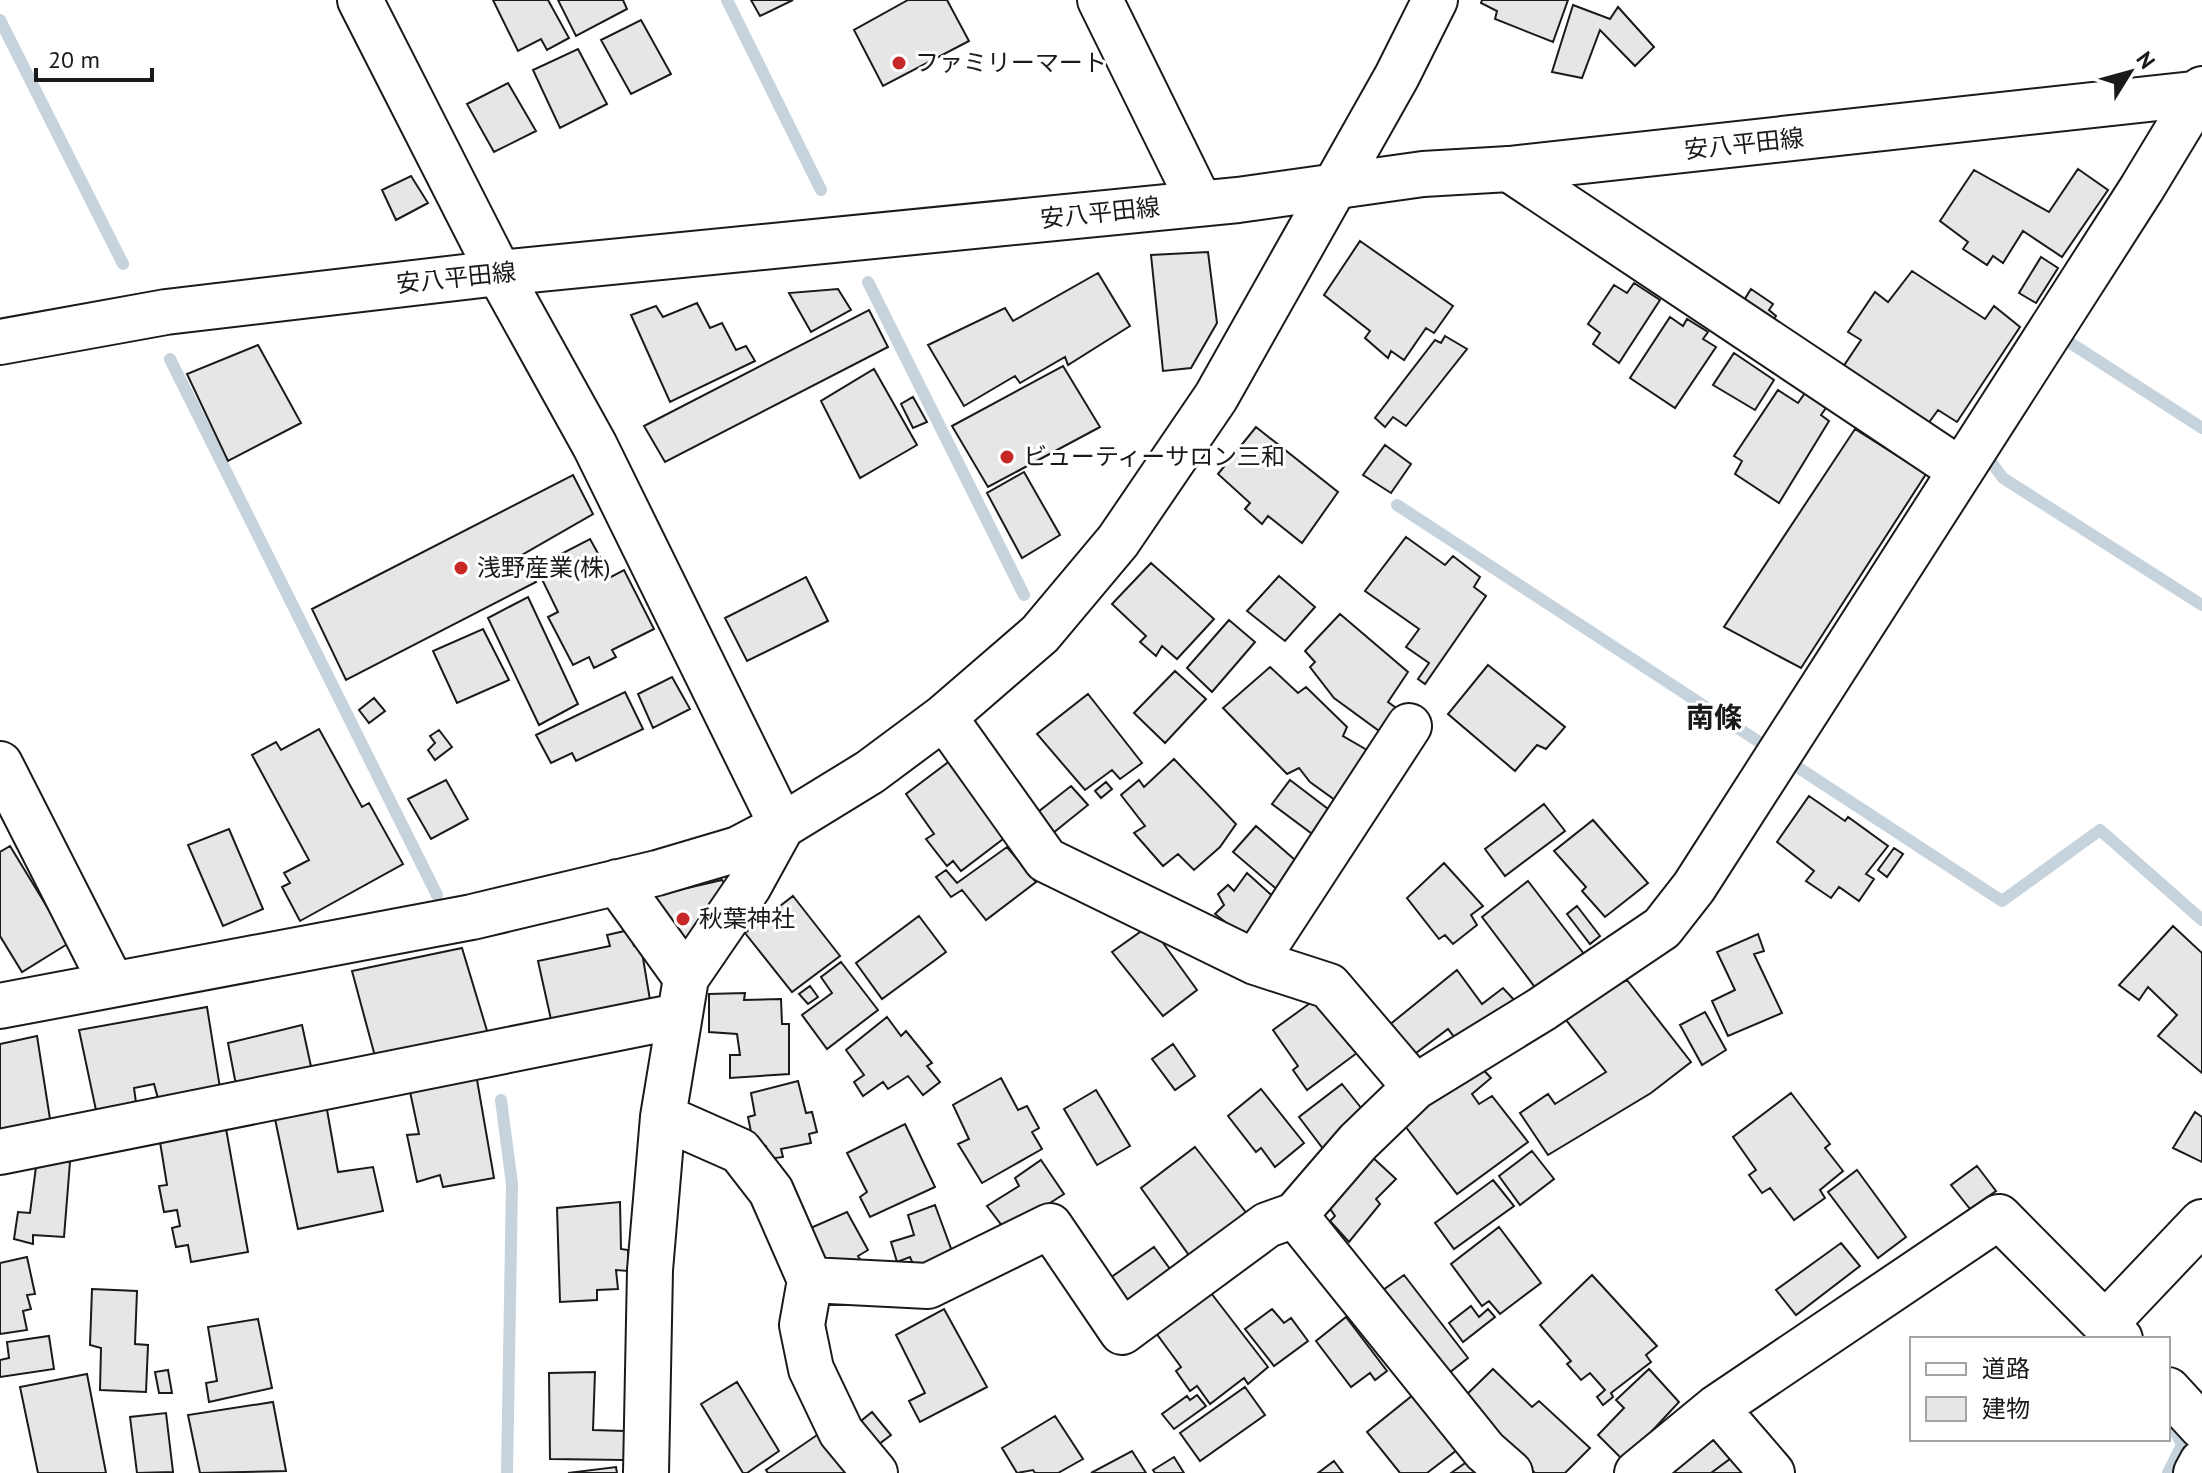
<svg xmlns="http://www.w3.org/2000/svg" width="2202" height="1473" font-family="'PT Sans','Noto Sans JP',sans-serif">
  <rect width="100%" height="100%" fill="#fff"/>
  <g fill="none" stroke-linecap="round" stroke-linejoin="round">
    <!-- stream -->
    <path stroke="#c6d2dc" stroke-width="12" d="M727,0L821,190
      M0,20L123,264
      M868,282L1024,595
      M2072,344L2202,428
      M170,359L437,895
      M1991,462L2003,478L2202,605
      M1397,505L2002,901L2100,830L2202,920
      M501,1100L512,1184L507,1473
      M2168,1473L2182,1445L2170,1420"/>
  </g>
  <!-- building -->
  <path fill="#e6e6e6" stroke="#1a1a1a" stroke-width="2" d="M493,0H548L569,38L547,50L541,39L518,51Z
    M558,0H623L627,9L576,36Z
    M751,0H793L760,16Z
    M908,0H947L969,41L883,86L854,30Z
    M1482,0H1568L1553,42L1495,19L1497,11L1481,3Z
    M1573,5L1610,19L1618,7L1654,47L1635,66L1600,30L1582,78L1552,72Z
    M641,20L671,74L631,94L601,40Z
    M578,49L607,104L560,128L533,70Z
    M508,83L536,131L494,152L467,104Z
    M2078,169L2108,190L2062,257L2023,231L2003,263L1993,256L1987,265L1963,249L1968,242L1940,221L1974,170L2049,212Z
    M411,176L428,203L396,220L382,190Z
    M1360,241L1453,306L1434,333L1426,328L1404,360L1391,351L1388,358L1365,338L1370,331L1324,295Z
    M1208,252L1217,323L1191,368L1163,371L1151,255Z
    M2041,257L2058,268L2036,303L2019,293Z
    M1912,271L1985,319L1994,306L2020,327L1957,422L1938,410L1925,428L1839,373L1861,340L1848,332L1875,292L1888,302Z
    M1098,273L1130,326L1068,365L1065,357L1020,383L1015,376L964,406L928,345L1005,308L1013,321Z
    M1634,283L1660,300L1619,363L1593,344L1600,333L1588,324L1614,285L1627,293Z
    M838,289L851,310L811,332L789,293Z
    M1751,289L1773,304L1769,310L1776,316L1771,324L1741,305Z
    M697,303L710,328L722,323L736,350L746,346L755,361L670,402L631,315L656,306L663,317Z
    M869,310L888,347L665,462L644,426Z
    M1670,317L1683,326L1687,319L1708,332L1703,339L1716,347L1675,408L1630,378Z
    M1445,336L1467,349L1406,426L1393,417L1385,427L1375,418L1435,340L1441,343Z
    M258,345L301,423L228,461L187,374Z
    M1734,353L1774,380L1755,410L1713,385Z
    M1063,366L1100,427L988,487L952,426Z
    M874,369L917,445L860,478L821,401Z
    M1778,390L1798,403L1805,393L1826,408L1821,415L1829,421L1779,503L1735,474L1742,461L1734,456Z
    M913,397L927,422L913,428L901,404Z
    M1256,427L1338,492L1302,543L1268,516L1262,524L1245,509L1250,503L1218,474Z
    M1855,429L1926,474L1801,668L1724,627Z
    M1385,445L1411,464L1391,493L1363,475Z
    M1024,472L1060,535L1022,558L987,493Z
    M573,475L593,514L522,555L536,582L346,680L312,609Z
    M1406,537L1445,565L1453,556L1480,577L1474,587L1486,596L1425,684L1418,679L1429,663L1406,647L1419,629L1365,591Z
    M590,539L611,577L624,570L654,629L612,650L616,657L594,668L589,657L573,665L548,617L558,612L536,567Z
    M1151,563L1214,619L1177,659L1162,646L1156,656L1140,642L1146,636L1112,604Z
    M1279,576L1315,607L1285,641L1247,611Z
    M806,577L828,621L747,661L725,618Z
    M528,597L578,704L539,725L488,618Z
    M1340,614L1408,672L1388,702L1399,710L1382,733L1334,698L1310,667L1315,662L1305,651Z
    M1229,620L1255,642L1212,692L1187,668Z
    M483,629L509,680L457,703L433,651Z
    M1488,665L1565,727L1546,749L1537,745L1515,771L1448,714Z
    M1270,667L1298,693L1306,687L1347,727L1343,736L1367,750L1335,800L1310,782L1299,768L1287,774L1223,708Z
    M1175,671L1206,699L1165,743L1134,713Z
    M672,677L690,709L653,728L638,694Z
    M625,692L643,729L576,761L572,753L551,763L536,735Z
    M1088,694L1142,763L1120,779L1112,770L1085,790L1037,734Z
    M374,698L385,711L369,723L359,710Z
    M319,729L362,807L369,803L403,864L300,921L282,887L290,883L284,873L309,860L252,755L276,742L281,750Z
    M439,730L452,747L435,760L428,750L435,743L430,736Z
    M1174,759L1236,824L1220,847L1194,870L1178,854L1163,866L1134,833L1145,826L1121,795L1139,780L1144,787Z
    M951,760L1007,836L961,871L953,861L947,866L926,839L934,834L906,794Z
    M446,780L468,819L431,839L408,799Z
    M1290,780L1332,812L1315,836L1272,804Z
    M1106,782L1112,789L1101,798L1095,791Z
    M1071,786L1088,805L1053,833L1038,812Z
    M1809,796L1845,821L1848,817L1888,846L1866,874L1874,879L1859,901L1839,887L1831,898L1806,881L1814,871L1777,842Z
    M1544,804L1565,831L1505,876L1485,849Z
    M1593,820L1648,883L1605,917L1582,891L1586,887L1554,851Z
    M1256,826L1302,866L1280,892L1233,852Z
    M229,829L263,909L223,926L188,845Z
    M10,846L69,943L22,972L0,936V852Z
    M1007,847L1036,882L986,920L962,890L951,897L936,877L946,870L957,883Z
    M1894,848L1903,854L1887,877L1878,870Z
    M1444,863L1483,906L1471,915L1477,925L1453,944L1445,935L1439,939L1407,898Z
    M1247,873L1278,901L1246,938L1215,914L1224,905L1218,894L1228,885L1234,891Z
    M722,880L729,890L681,949L644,898Z
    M1528,881L1584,954L1537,990L1482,917Z
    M793,896L840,956L792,992L745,933Z
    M1577,906L1600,936L1590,944L1567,914Z
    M919,916L946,952L882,999L856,963Z
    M1150,925L1197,990L1163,1016L1112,952Z
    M2173,926L2202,953V1073L2158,1036L2177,1015L2148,987L2139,1000L2119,985Z
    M629,930L634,946H641L650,1000L552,1024L538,961L610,946L607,935Z
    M1758,934L1764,951L1754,954L1782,1013L1728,1036L1712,1001L1735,990L1717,952Z
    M462,948L488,1034L376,1060L352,971Z
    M841,962L878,1010L827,1049L802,1015L832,993L821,977Z
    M1457,970L1482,1004L1503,988L1517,1003L1461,1046L1448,1029L1412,1056L1388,1026Z
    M1627,980L1691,1062L1651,1093L1548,1155L1520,1113L1548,1094L1555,1104L1606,1072L1563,1016Z
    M810,986L818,997L808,1004L799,994Z
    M745,993L744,1000L781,999L782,1024H789V1074L730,1078V1055H740L737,1034L709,1032V994Z
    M1313,1001L1361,1050L1307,1090L1293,1070L1298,1066L1273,1030Z
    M207,1007L220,1088L159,1102L154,1084L134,1088L137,1110L97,1115L79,1030Z
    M1705,1012L1726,1050L1702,1065L1680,1025Z
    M887,1017L901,1036L906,1031L932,1063L927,1066L940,1082L923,1095L908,1076L888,1089L883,1082L863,1096L854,1082L864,1075L846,1050Z
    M302,1025L312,1071L236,1085L228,1043Z
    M37,1036L50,1119L0,1129V1044Z
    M1173,1044L1195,1076L1175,1090L1152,1059Z
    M1477,1063L1491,1078L1472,1094L1479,1104L1492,1096L1528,1142L1457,1194L1402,1122Z
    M476,1074L494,1178L443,1187L440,1175L417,1182L407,1135L419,1134L409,1087Z
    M1001,1078L1018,1110L1027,1106L1039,1128L1032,1132L1042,1149L982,1183L958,1144L969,1139L953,1105Z
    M798,1081L806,1113L812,1112L817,1132L809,1134L811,1143L781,1149L783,1157L769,1159L766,1146L753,1142L748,1117L755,1115L751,1093Z
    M1342,1084L1366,1114L1324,1150L1299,1117Z
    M1261,1089L1304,1143L1275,1167L1261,1148L1256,1152L1228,1116Z
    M1096,1090L1130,1146L1097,1165L1064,1109Z
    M1791,1093L1830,1144L1825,1148L1843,1171L1820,1190L1825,1198L1794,1220L1770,1188L1762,1193L1749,1175L1756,1170L1733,1137Z
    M326,1104L338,1172L373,1167L383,1211L298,1229L274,1114Z
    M2195,1112L2202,1117V1162L2173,1148Z
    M225,1123L248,1252L191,1262L188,1245L176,1247L172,1228L180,1226L177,1210L164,1212L159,1186L167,1185L160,1142L198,1135L197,1128Z
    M905,1124L935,1187L870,1217L860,1197L867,1192L847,1153Z
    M1195,1147L1255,1224L1196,1265L1141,1188Z
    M1532,1151L1554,1179L1520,1205L1499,1176Z
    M1370,1155L1396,1179L1376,1199L1380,1204L1349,1242L1330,1221L1335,1216L1326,1203Z
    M37,1159L70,1162L64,1237L33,1235V1244L14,1239L18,1212L30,1213Z
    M1041,1160L1064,1194L1006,1231L987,1206L1019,1186L1015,1178Z
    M1977,1166L1996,1191L1970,1209L1951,1185Z
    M1857,1170L1906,1237L1878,1258L1828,1192Z
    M1493,1180L1514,1206L1454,1249L1435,1223Z
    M620,1202L621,1249L628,1250V1271L616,1270L618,1289L597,1290V1300L560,1302L557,1208Z
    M935,1205L953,1254L916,1271L910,1257L897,1262L891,1242L914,1235L908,1215Z
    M847,1212L868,1250L858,1256L862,1263L854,1268L845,1259L831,1266L826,1258L821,1260L806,1230Z
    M1499,1227L1541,1283L1500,1314L1489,1301L1482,1306L1451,1264Z
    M1841,1243L1860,1266L1796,1315L1776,1290Z
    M1154,1247L1173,1273L1128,1305L1110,1278Z
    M27,1257L35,1294L27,1295L31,1309L23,1311L27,1330L0,1334V1263Z
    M1404,1275L1468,1358L1440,1380L1376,1295Z
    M1592,1275L1657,1346L1646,1355L1651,1362L1611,1393L1613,1397L1603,1405L1597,1397L1605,1390L1590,1373L1581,1380L1567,1364L1571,1361L1540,1325Z
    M92,1289L137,1291L135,1344L148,1345L146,1392L100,1390L101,1348L90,1345Z
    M1211,1293L1268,1367L1248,1384L1244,1378L1210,1404L1197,1386L1190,1391L1176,1371L1181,1367L1156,1333Z
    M1471,1306L1479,1317L1488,1309L1495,1317L1463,1342L1449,1323Z
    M944,1309L987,1387L920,1422L909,1401L925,1393L896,1335Z
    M1272,1309L1284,1323L1291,1318L1308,1341L1274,1366L1245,1329Z
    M1346,1317L1387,1371L1375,1380L1370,1373L1351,1387L1316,1341Z
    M258,1319L272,1388L209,1402L206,1383L217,1381L208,1327Z
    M49,1336L54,1369L0,1377V1360L9,1358L7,1342Z
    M1493,1369L1532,1407L1539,1401L1590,1448L1565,1473H1535L1459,1402Z
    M1649,1369L1679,1402L1624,1461L1598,1435L1624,1408L1616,1400Z
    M168,1370L172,1393H159L155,1372Z
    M595,1372L593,1430L625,1431L624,1460L550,1459L549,1373Z
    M87,1374L106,1473H38L20,1387Z
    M737,1382L779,1451L747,1473H743L701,1404Z
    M1245,1387L1265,1415L1200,1461L1180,1433Z
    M1197,1395L1206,1406L1174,1429L1162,1414L1187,1396L1190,1400Z
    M1413,1395L1457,1450L1427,1473H1400L1367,1432Z
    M273,1402L286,1471L200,1473L188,1415Z
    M872,1412L891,1435L879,1444L861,1421Z
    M166,1413L173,1472L137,1473L130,1417Z
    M1055,1416L1083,1459L1058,1473H1035L1033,1470L1017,1473L1002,1448Z
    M820,1433L851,1473H768L766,1470Z
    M1707,1436H1722L1756,1473H1661Z
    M1132,1451L1146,1473H1091Z
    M1734,1456L1747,1473H1711Z
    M1174,1457L1184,1473H1155L1153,1470Z
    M1334,1461L1343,1473H1318Z
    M1468,1461L1478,1473H1451Z
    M616,1467L617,1473H568Z"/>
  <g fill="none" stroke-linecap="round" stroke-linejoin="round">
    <!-- minor casing -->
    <g stroke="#1a1a1a" stroke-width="48">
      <path id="minor" d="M360,0L499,273L595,446L782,826
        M1100,0L1200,203
        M1509,169L1960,470
        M944,717L1046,860L1255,962L1329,986L1415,1087
        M0,764L112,984
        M617,882L686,978
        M1255,962L1409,726
        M0,1006L472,917L657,873L738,849L782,826L870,772L944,717L1040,634L1118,541L1216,397L1397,76L1435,0
        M663,1117L740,1151L771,1191L810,1280L802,1325L811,1369L841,1432L875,1473
        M0,1152L678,1016
        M1295,1215L1485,1451L1510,1473
        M810,1280L928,1286L1050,1226L1122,1332L1267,1225L1295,1215L1358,1142L1415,1087L1542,1009L1662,928L1694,887L2142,188L2202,89
        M2106,1323L2202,1222
        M2168,1390L2202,1427
        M1716,1408L1772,1473
        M646,1473L650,1270L663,1117L686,978L749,886L782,826
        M1637,1473L1716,1408L1999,1217L2120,1339
        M2196,1473L2202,1462"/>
    </g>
    <!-- major casing -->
    <g stroke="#1a1a1a" stroke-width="48">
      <path id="major" d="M0,342L166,312L499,273L1238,200L1423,174L1509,169L2202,93"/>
    </g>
    <!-- minor -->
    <use href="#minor" stroke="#fff" stroke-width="44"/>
    <!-- major -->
    <use href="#major" stroke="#fff" stroke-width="44"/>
  </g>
  <!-- markers -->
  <g fill="#c62828" stroke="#fff" stroke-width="3">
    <circle cx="899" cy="63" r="8"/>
    <circle cx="1007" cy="457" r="8"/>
    <circle cx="461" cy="568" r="8"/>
    <circle cx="683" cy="919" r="8"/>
  </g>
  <g text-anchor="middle" stroke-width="6" stroke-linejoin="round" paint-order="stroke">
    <!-- poi labels -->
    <g font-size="24" fill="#1a1a1a" stroke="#fff" text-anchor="start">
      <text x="915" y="71">ファミリーマート</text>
      <text x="1023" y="465">ビューティーサロン三和</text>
      <text x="477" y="576">浅野産業(株)</text>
      <text x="699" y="927">秋葉神社</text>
    </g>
    <!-- street labels -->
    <g font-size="24" fill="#1a1a1a" stroke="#fff">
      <text transform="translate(1744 144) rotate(-6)" y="8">安八平田線</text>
      <text transform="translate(1100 213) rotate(-6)" y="8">安八平田線</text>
      <text transform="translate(456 278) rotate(-6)" y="8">安八平田線</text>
    </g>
    <!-- quarter labels -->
    <g font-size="28" font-weight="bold" fill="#1a1a1a" stroke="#fff">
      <text x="1714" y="727">南條</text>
    </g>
  </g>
  <!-- legend -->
  <rect x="1910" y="1337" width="260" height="104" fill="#ffffff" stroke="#a3a3a3" stroke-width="2"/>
  <rect x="1926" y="1363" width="40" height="12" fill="#ffffff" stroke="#a3a3a3" stroke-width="2"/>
  <text x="1982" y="1377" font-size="24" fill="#1a1a1a">道路</text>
  <rect x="1926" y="1397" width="40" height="24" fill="#e6e6e6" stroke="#a3a3a3" stroke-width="2"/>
  <text x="1982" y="1417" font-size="24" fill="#1a1a1a">建物</text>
  <!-- north arrow -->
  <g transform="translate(2130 72) rotate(53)" stroke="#ffffff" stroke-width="6" paint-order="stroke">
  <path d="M0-6L14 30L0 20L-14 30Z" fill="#1a1a1a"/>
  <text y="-12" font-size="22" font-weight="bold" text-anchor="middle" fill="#1a1a1a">N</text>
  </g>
  <!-- scale -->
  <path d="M36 68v12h116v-12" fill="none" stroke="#1a1a1a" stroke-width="4"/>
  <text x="48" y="68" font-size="24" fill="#1a1a1a" stroke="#ffffff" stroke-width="6" paint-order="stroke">20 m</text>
</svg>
